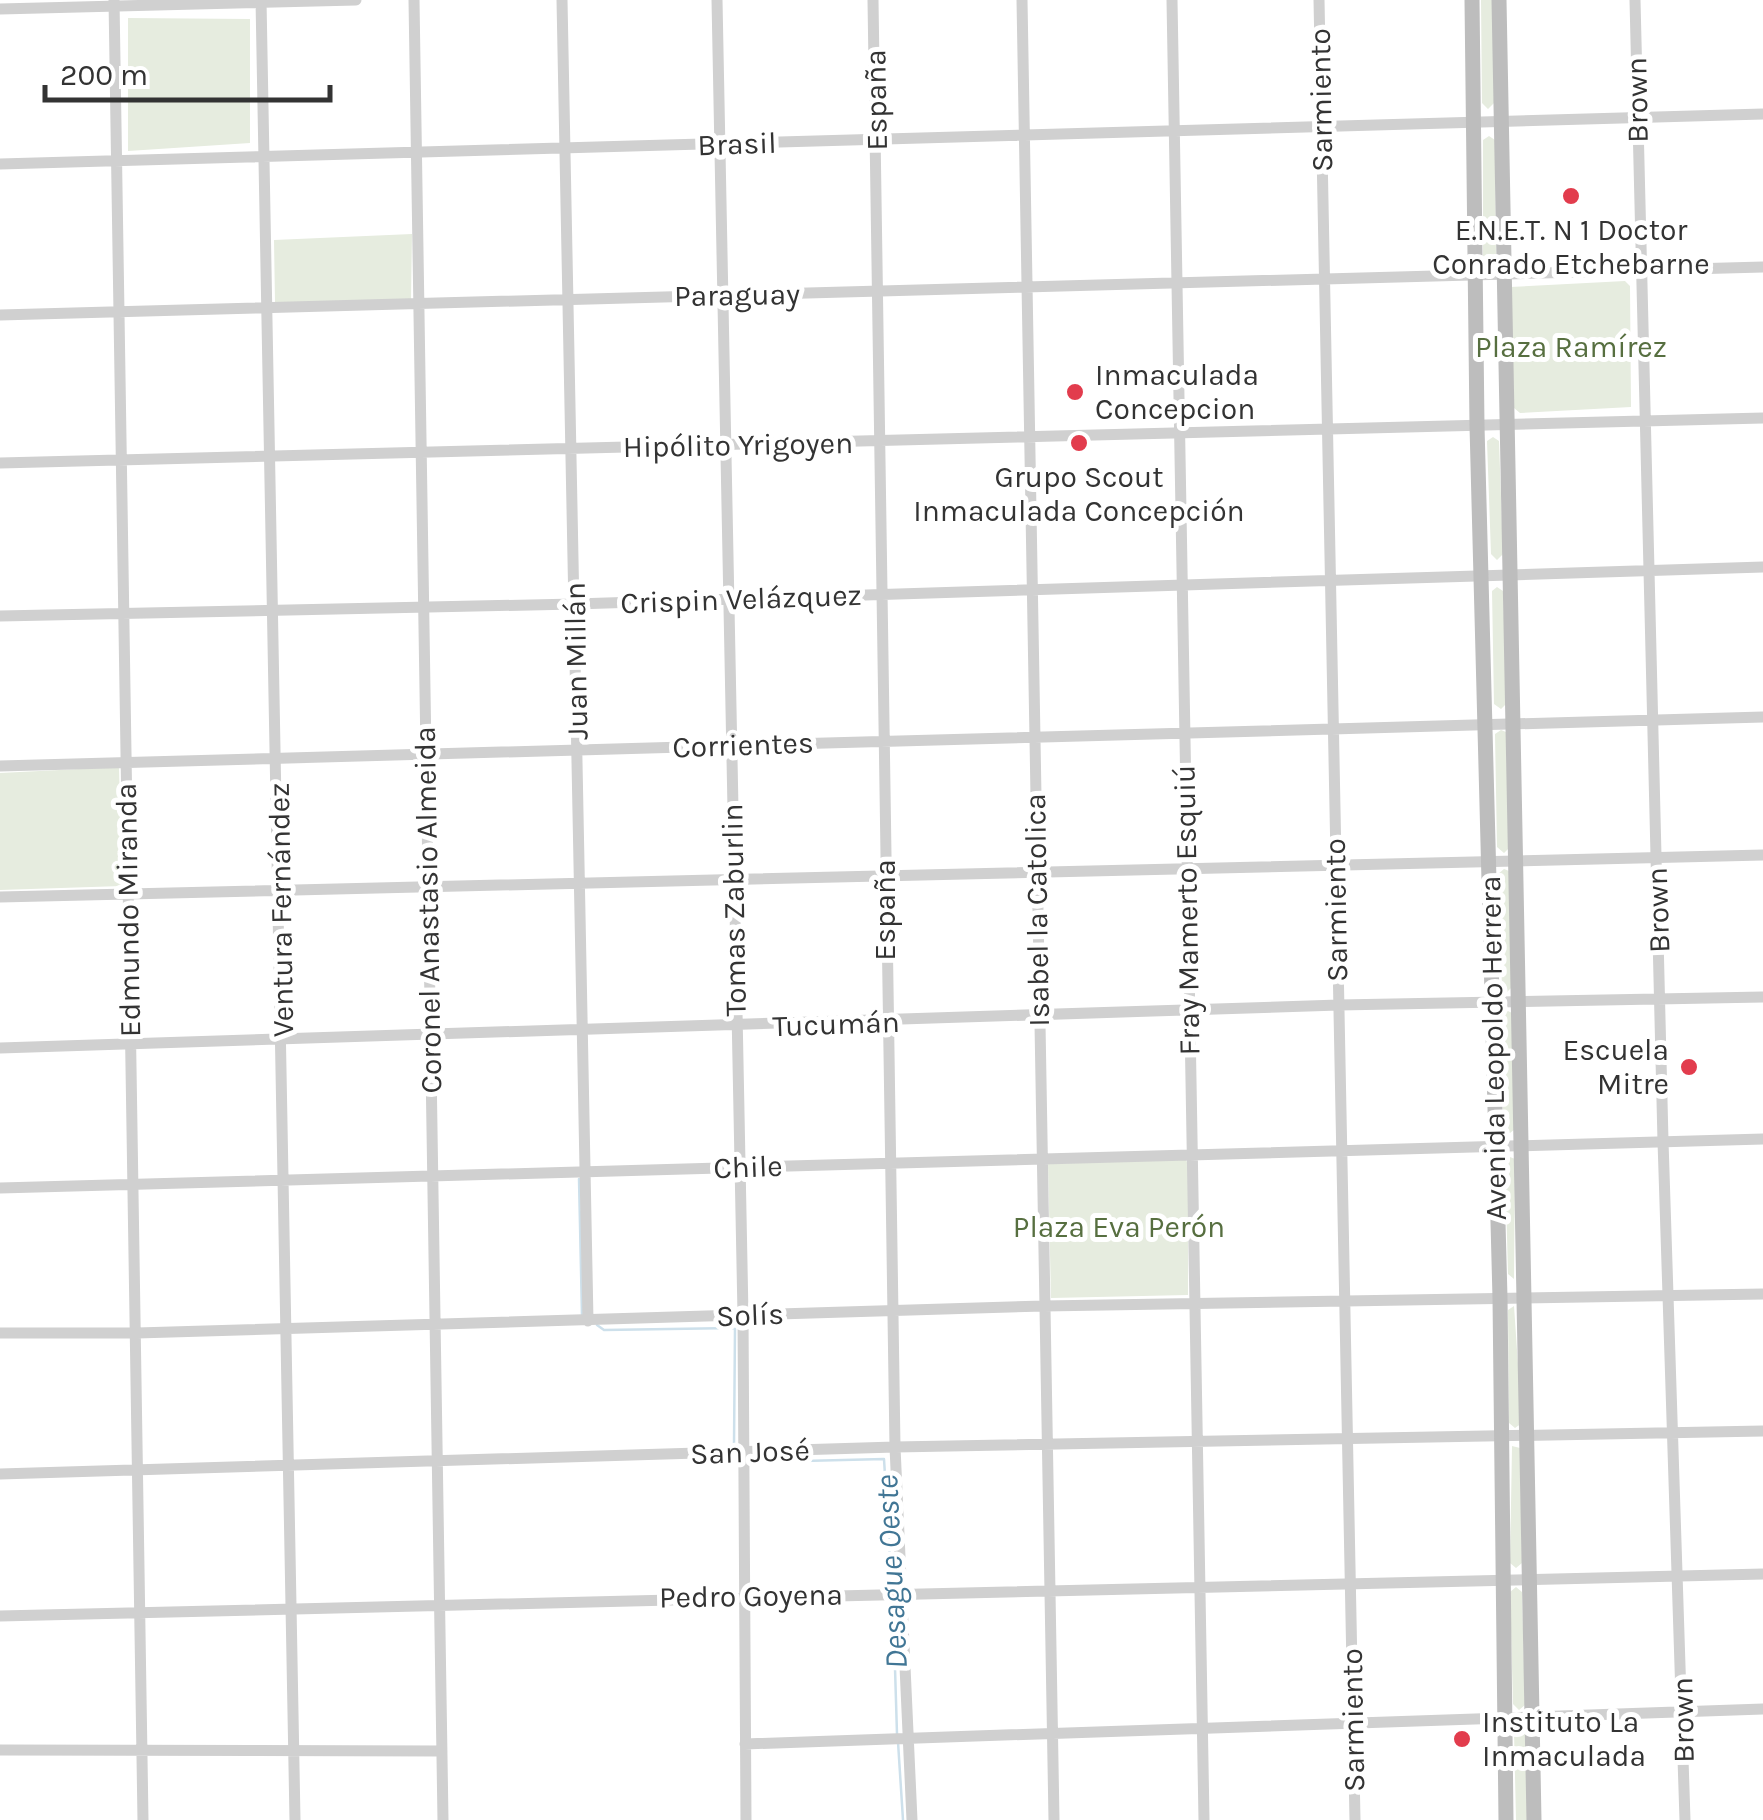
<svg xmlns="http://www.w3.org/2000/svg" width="1763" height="1820" font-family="Karla,sans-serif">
  <rect width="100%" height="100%" fill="#fff"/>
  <!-- green -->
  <path fill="#e6ecdf" d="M1481,0H1493L1494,103L1488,109L1482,103Z
    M128,18L250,19V143L128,151Z
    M1489,136L1495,140L1496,257L1489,263L1483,257V140Z
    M412,234L411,300L275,303L274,240Z
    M1625,281L1630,286L1631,407L1520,413L1514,408L1510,287Z
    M1493,437L1499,441L1503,554L1497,560L1491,554L1487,441Z
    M1497,587L1503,591L1507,703L1501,709L1494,704L1492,591Z
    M1501,730L1506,732L1509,848L1504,853L1497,847L1495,734Z
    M119,767L122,886L0,890V773Z
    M1504,869L1509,871L1513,986L1507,992L1502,988L1498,874Z
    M1508,1011L1512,1013L1515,1129L1510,1133L1503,1128L1502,1015Z
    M1510,1157L1515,1159L1514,1279L1508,1274L1505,1161Z
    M1184,1158L1188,1163V1295L1051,1298L1048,1164Z
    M1514,1306L1522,1423L1515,1428L1509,1423L1508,1310Z
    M1512,1446L1520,1448L1522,1563L1516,1568L1510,1563Z
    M1516,1587L1522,1592L1525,1705L1519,1710L1513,1704L1510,1592Z
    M1520,1727L1525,1729L1528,1820H1516L1514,1732Z"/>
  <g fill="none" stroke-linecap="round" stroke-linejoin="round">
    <!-- stream -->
    <path stroke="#cde0eb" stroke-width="2.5" d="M579,1179L582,1315
      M597,1325L604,1330L735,1328L734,1444L738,1447
      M751,1456L761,1462L884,1459L892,1589
      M893,1602L897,1734
      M898,1742L903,1820"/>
    <!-- street -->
    <path stroke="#d0d0d0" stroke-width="11" d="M114,0L143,1820
      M261,0L295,1820
      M414,0L443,1820
      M562,0L588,1321
      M717,0L743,1315L746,1820
      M873,0L895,1447L912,1820
      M1022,0L1054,1820
      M1172,0L1204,1820
      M1319,0L1355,1820
      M1635,0L1663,1141L1685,1820
      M0,9L356,0
      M0,164L1763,114
      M0,315L1763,267
      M0,463L1763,418
      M0,616L575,604L1763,567
      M0,766L1763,717
      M0,897L1763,855
      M0,1048L1339,1005L1763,997
      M0,1188L1763,1139
      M0,1333H137L1044,1306L1763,1294
      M0,1474L895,1447L1763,1431
      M0,1616L1763,1574
      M745,1744L1763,1709
      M0,1750L442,1751"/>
    <!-- secondary -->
    <path stroke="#bdbdbd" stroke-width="15" d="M1472,0L1477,426L1500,1298L1506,1820
      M1499,0L1534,1820"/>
  </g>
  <!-- markers -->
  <g fill="#e23c4d" stroke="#fff" stroke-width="4">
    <circle cx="1571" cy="196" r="10"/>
    <circle cx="1075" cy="392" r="10"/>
    <circle cx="1079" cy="443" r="10"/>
    <circle cx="1689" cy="1067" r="10"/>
    <circle cx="1462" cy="1739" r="10"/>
  </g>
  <g text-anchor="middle" stroke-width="10" stroke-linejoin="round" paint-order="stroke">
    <!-- street labels -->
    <g font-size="30" fill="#333" stroke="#fff">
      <text transform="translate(876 100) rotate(-91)" y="10">España</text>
      <text transform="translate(1321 100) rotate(-91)" y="10">Sarmiento</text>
      <text transform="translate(1637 100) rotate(-91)" y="10">Brown</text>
      <text transform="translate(737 144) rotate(-2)" y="10">Brasil</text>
      <text transform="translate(737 295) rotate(-1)" y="10">Paraguay</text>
      <text transform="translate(738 445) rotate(-1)" y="10">Hipólito Yrigoyen</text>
      <text transform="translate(741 599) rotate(-2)" y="10">Crispin Velázquez</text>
      <text transform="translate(576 661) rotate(-91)" y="10">Juan Millán</text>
      <text transform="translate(743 745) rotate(-2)" y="10">Corrientes</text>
      <text transform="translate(128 910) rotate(-91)" y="10">Edmundo Miranda</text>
      <text transform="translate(281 910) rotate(-91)" y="10">Ventura Fernández</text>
      <text transform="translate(428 910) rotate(-91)" y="10">Coronel Anastasio Almeida</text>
      <text transform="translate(734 910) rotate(-91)" y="10">Tomas Zaburlin</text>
      <text transform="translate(885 910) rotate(-90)" y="10">España</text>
      <text transform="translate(1037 910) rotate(-91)" y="10">Isabel la Catolica</text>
      <text transform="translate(1187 910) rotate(-91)" y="10">Fray Mamerto Esquiú</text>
      <text transform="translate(1336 910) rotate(-91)" y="10">Sarmiento</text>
      <text transform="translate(1658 910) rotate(-92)" y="10">Brown</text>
      <text transform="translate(836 1024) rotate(-2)" y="10">Tucumán</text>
      <text transform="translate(1493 1048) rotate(-91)" y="10">Avenida Leopoldo Herrera</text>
      <text transform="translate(748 1167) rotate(-2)" y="10">Chile</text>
      <text transform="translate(750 1315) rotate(-2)" y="10">Solís</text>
      <text transform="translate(750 1452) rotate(-2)" y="10">San José</text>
      <text transform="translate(751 1596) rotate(-1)" y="10">Pedro Goyena</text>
      <text transform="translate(1353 1720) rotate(-91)" y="10">Sarmiento</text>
      <text transform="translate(1683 1720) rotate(-91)" y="10">Brown</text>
    </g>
    <!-- poi labels -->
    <g font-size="30" fill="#333" stroke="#fff">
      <text x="1571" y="240">E.N.E.T. N 1 Doctor<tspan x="1571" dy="34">Conrado Etchebarne</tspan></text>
      <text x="1095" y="385" text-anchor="start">Inmaculada<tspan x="1095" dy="34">Concepcion</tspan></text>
      <text x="1079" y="487">Grupo Scout<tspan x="1079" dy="34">Inmaculada Concepción</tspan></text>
      <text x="1669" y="1060" text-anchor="end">Escuela<tspan x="1669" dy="34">Mitre</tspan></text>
      <text x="1482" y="1732" text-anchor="start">Instituto La<tspan x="1482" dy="34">Inmaculada</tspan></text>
    </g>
    <!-- park labels -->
    <g font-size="30" fill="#576f40" stroke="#fff">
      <text x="1571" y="357">Plaza Ramírez</text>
      <text x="1119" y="1237">Plaza Eva Perón</text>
    </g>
    <!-- water labels -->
    <g font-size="32" font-style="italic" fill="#417695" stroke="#fff">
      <text transform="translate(891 1572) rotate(-93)" y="11">Desague Oeste</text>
    </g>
  </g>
  <!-- scale -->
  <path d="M45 85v15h285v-15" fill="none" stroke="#333333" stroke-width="5"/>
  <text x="60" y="85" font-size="30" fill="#333333" stroke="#ffffff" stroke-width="8" paint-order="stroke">200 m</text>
</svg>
